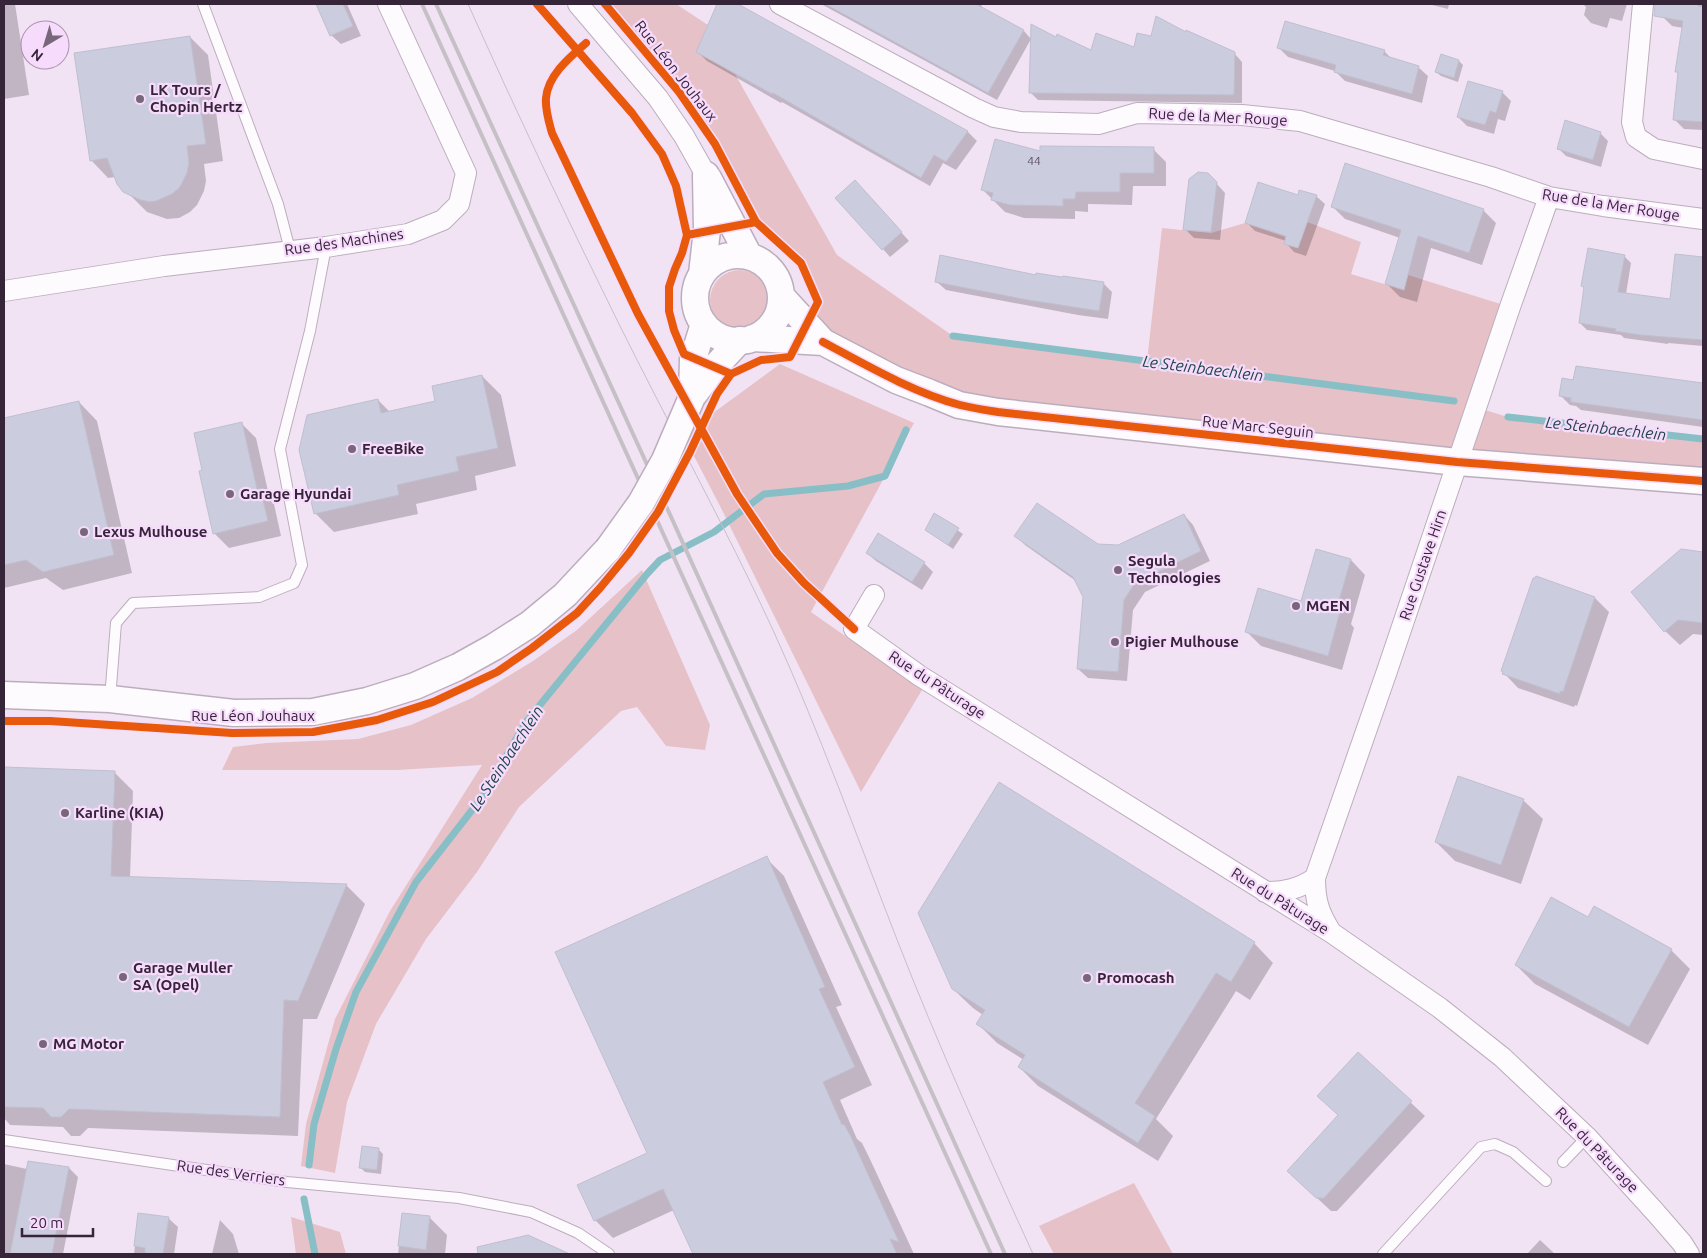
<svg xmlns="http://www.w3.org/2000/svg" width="1707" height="1258" font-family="Ubuntu,sans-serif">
  <rect width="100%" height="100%" fill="#f2e3f4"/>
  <!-- green -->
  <path fill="#e6c1c8" d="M605,4H676L708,25L697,52L735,74L837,255L953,336L1147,361L1162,228L1211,233L1245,223L1300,242L1307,222L1361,242L1351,274L1404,290L1408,275L1510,307L1475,407L1508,417L1703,439V481L959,405L806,324L818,302L801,263L756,222L715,144L679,92Z
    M710 300a30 30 0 1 1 60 0a30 30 0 1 1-60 0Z
    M780,364L914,423L811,612L922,690L861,792L720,506L683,435Z
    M642,570L710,725L705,750L666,746L637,707L621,711L519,807L477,872L426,939L376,1024L347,1102L335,1173L301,1166L306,1124L335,1019L390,911L482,765L397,770H222L233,747L266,743L358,739L411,725L472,698L533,661L577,630Z
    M1134,1183L1173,1254H1054L1039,1226Z
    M291,1217L340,1232L346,1254H296Z"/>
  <!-- shadow -->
  <path fill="#0003" d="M4,4H15L29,95L4,99Z
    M317,4H347L361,36L341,44L331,35Z
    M718,4H736L968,132L977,141L956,170L943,163L930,186L782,102L781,103L707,61L698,52Z
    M821,4H980L982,6L981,8L1024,31L1031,39H1056L1092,52L1134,49L1152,37L1187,34L1234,53L1242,62V103L1038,100L1030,92L1031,39L997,100Z
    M1428,4H1449L1448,9Z
    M1583,4H1627L1622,21L1610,18L1607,28L1591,23L1584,15L1586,7Z
    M1665,4H1703V130L1684,129L1674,119L1679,74L1676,71L1683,28L1672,26L1663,17Z
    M190,37L208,55L223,161L204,164L206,181L204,191L197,205L190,212L179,218L167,219L147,212L118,183L115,177L108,178L91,160Z
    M1279,48L1384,51L1392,59L1418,67L1428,76L1422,103L1345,81L1335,71L1288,57Z
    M1441,55L1459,61L1463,65L1458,82L1441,76L1436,72Z
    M1502,92L1511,101L1505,121L1498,119L1494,134L1467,126L1458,117Z
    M1600,133L1608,141L1601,167L1566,156L1558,148Z
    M1153,149L1166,162V186H1133L1132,205L1088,204V212L1075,211V219L1024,218L1005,212L982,189L1042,153Z
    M1208,174L1225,193L1220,240L1194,238L1185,229Z
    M863,190L909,241L890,257L883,249Z
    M1316,196L1325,204L1306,256L1294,252L1286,243V241L1255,231L1247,223L1298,197Z
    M1332,206L1483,210L1496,223L1482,265L1431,248L1417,302L1400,297L1387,284L1400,238L1345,219Z
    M1624,256L1631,263L1626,294L1671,300L1676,256L1703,258V346L1668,343V344L1624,338L1621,335L1587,330L1580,323L1585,289L1582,286Z
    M1037,277L1103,283L1112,292L1108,319L1078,315L946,290L937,282Z
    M1577,367L1703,385V427L1581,410L1576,406L1570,405L1561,396L1574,381Z
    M482,376L501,395L516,466L475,476L477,490L416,504L418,514L334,532L315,513L378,400L390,412L436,402Z
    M79,402L97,421L132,573L63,590L46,578L4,588V419Z
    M242,424L256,438L270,500L274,504L281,536L229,548L214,533L204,471Z
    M935,515L963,534L953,549L926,530Z
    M1184,515L1193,525L1210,561L1145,592L1133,610L1127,681L1088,678L1078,669L1084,597L1076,581L1025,545L1016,536L1119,547Z
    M1317,551L1351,560L1365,575L1351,624L1354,628L1342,670L1261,646L1247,632L1302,603Z
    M1682,551L1703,553V635L1693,634L1680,645L1665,631L1632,592Z
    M867,553L924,563L933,572L922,590L876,561Z
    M1537,578L1595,598L1609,612L1577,706L1575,705L1574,707L1518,688L1504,673Z
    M4,768L114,772L133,791L130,878L346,885L365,904L317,1019H303L298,1136L88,1128L80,1136H71L63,1127L10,1125L4,1118Z
    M1000,783L1254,943L1273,963L1250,1000L1236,991L1156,1119L1173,1136L1158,1161L1038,1086L1019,1067L1024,1060L997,1043L978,1024L983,1015L973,1008L953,989Z
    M1523,800L1543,819L1521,884L1455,861L1436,842Z
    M766,858L784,876L842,1005L836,1007L872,1085L840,1100L857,1139L862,1143L869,1157L914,1254H695L674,1210L613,1238L595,1220L648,1154Z
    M1671,950L1690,969L1648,1045L1535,984L1516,965Z
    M1358,1053L1425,1116L1337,1211H1331L1288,1171L1339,1116Z
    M379,1150L383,1154L381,1174L365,1172L360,1167Z
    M29,1162L69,1168L78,1177L63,1254H4V1164L27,1169Z
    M139,1214L168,1218L178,1227L174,1254H134Z
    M403,1214L430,1218L447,1235L445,1254H398Z
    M220,1220L233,1234L239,1254H212Z
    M528,1236L567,1254H499L497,1244Z
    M1540,1240L1555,1254H1527Z"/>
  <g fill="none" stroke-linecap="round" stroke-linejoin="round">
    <!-- stream -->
    <path stroke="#88bfc7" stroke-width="7" d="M953,336L1454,401
      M1508,417L1703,439
      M309,1165L314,1124L336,1049L356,992L416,882L483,796L526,722L647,574L660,560L714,532L764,494L848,486L885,476L906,430
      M304,1199L315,1254"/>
  </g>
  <!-- building -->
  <path fill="#ccccdf" stroke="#bfbfd1" d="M316,4H343L353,26L330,36Z
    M717,4H738L968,131L946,162L934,155L921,178L773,93L772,94L696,52Z
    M825,4H976L1024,30L988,93Z
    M1655,4H1698V6L1703,7V122L1673,120L1678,72H1675L1683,21L1654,16Z
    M1156,16L1186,32V30L1235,52L1234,95L1029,93L1031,24L1056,37L1057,34L1091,50L1096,33L1134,47L1137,33L1151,36Z
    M1285,21L1385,50L1383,55L1419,66L1412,94L1334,72L1336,65L1277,48Z
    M190,36L206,144L187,146L189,163L187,173L180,187L172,194L156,201L149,202L138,199L123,192L117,184L107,158L90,161L74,53Z
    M1441,54L1459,60L1454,78L1435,72Z
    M1468,81L1503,91L1496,113L1490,111L1485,125L1457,117Z
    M1565,120L1601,132L1593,160L1557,149Z
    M995,139L1040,151V146L1154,147V173H1120V192H1076L1075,199H1063V206L1010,205L991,200L993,193L981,190Z
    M1345,163L1484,209L1469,253L1418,236L1404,290L1385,284L1401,230L1331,207Z
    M1198,172L1208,173L1217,182L1211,232L1183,230L1189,179Z
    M855,180L902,232L882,250L835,198Z
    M1258,182L1298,195L1299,190L1317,195L1298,248L1284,244L1286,236L1245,223Z
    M1588,248L1625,255L1618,292L1670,299L1675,254L1703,257V340L1640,335L1615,331L1616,329L1579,323L1584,287L1581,286Z
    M940,255L1036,275V273L1062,277L1063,276L1104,282L1099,311L1028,300L935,282Z
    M1576,366L1703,383V420L1571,402V398L1559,396L1562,378L1573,380Z
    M482,375L498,448L456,457L459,471L397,485L399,495L314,514L299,450L307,415L378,399L381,413L435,401L432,386Z
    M79,401L114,555L43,572L26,560L4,565V418Z
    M242,422L257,489L260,488L268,521L213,534L199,471L202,470L194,433Z
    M1037,503L1098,544L1118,545L1184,514L1201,551L1135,583L1124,600L1118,672L1077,669L1083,597L1073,577L1014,536Z
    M934,513L959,528L948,545L925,530Z
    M878,533L925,562L912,582L866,553Z
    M1316,549L1351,559L1336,611L1340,612L1328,656L1245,632L1258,588L1301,601Z
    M1681,549L1703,552V623L1678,620L1664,632L1631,592Z
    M1536,576L1595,597L1563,692L1560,691V694L1502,674L1503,672L1501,671L1533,578H1535Z
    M4,767L115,771L111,876L347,884L298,1001L284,1000L280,1117L69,1109L61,1117H51L43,1108L4,1107Z
    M1458,776L1524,799L1501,865L1435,842Z
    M999,782L1255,942L1231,982L1216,973L1135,1103L1155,1116L1138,1143L1018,1067L1025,1055L976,1024L985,1010L952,989L918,913Z
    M767,856L825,987L819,989L855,1067L823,1082L842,1125L844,1124L851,1137L899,1242L890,1239L897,1254H693L663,1189L594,1221L577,1185L647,1153L555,952Z
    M1551,897L1588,917L1594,906L1672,949L1629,1027L1515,965Z
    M1358,1052L1412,1101L1324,1198H1316L1287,1171L1338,1115L1317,1096Z
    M362,1146L379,1148L377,1170L359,1168Z
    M28,1161L69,1167L52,1254H10Z
    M138,1213L169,1217L163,1254L145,1253V1248L134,1246Z
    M402,1213L430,1216L426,1250L398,1246Z
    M528,1235L570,1254H478L477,1247Z"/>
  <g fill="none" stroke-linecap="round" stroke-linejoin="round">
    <!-- service casing -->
    <g stroke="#bcadbe" stroke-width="12">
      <path id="service" d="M203,4L278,204L290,250
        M110,699L116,623L133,603L259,597L294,583L302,565L280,449L310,331L326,247
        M4,1140L287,1182L459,1198L531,1212L578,1233L609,1254
        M1563,1162L1587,1137
        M1383,1254L1481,1147L1495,1144L1513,1152L1546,1181"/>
    </g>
    <!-- minor casing -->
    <g stroke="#bcadbe" stroke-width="22">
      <path id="minor" d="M578,4L658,98L684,136L706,175
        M780,4L974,108L994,117L1021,122L1099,124L1137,113L1242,115L1300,121L1491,177L1549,197L1603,206L1703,219
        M1643,4L1632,122L1636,137L1654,149L1703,159
        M4,291L164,266L326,247L408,234L443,220L459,204L466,173L388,4
        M874,595L854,629L920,676L1332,933L1440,1008L1502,1057L1587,1137L1656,1213L1682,1243L1689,1254
        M1265,892C1284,892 1299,889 1315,878
        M1331,932C1319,913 1315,901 1315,878L1387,671L1510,307L1549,197"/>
    </g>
    <!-- tertiary casing -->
    <g stroke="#bcadbe" stroke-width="29">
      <path id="tertiary" d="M708,178L749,256
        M695 298a43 43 0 1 1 86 0a43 43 0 1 1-86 0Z
        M702,274L707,230L706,175
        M781,296L823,342L896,380L930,393L959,405L998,412L1457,462L1703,481
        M753,338L823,342
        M692,397L693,359L704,324
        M692,397L714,368L740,340
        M4,695L110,699L234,713L313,712L367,701L415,686L458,667L494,647L530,624L565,595L608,549"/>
    </g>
    <!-- service -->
    <use href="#service" stroke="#fdfbfd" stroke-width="10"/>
    <!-- minor -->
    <use href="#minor" stroke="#fdfbfd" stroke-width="20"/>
    <!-- tertiary -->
    <use href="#tertiary" stroke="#fdfbfd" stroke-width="26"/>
    <!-- tram -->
    <path stroke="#c5c0c6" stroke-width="1" d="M468,4C516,111 566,217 618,322C669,425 725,526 773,630C819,731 856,834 896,937C938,1045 985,1149 1033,1254"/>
    <!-- rail -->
    <path stroke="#c5c0c6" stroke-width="4" d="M422,4L991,1254
      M436,4C629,419 815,838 1005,1254"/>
    <!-- tertiary-bridge casing -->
    <g stroke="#bcadbe" stroke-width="29" stroke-linecap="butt">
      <path id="tertiary-bridge" d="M608,549L641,503L665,460L692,397"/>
    </g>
    <!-- tertiary-bridge -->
    <use href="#tertiary-bridge" stroke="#fdfbfd" stroke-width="26"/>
    <!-- cycleway casing -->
    <g stroke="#f7dbfc" stroke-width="11">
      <path id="cycleway" d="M537,4L632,113L662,154L676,186L687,235L682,253L675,269L669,287V311L674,330L684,354L731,374
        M586,43C570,57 548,75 546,98C545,110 549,122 552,133L638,314L737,494L777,553L804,583L854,629
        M687,235L756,222
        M823,342C866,365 912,392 960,405C972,408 985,410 998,412L1457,462L1703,481
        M4,721H50L232,733L313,732L377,720L433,702L497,672L532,648L577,613L600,588L629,553L658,512L690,452L717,394L731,374L761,360L790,357L818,302L801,263L756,222L715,144L679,92L605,4"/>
    </g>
    <!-- cycleway -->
    <use href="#cycleway" stroke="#e8590c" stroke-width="8"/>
  </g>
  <!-- markers -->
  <g fill="#78677a" stroke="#f7dbfc" stroke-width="2">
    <circle cx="140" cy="99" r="5"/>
    <circle cx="352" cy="449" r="5"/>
    <circle cx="230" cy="494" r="5"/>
    <circle cx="84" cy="532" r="5"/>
    <circle cx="1118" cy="570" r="5"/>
    <circle cx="1296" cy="606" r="5"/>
    <circle cx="1115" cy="642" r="5"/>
    <circle cx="65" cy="813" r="5"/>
    <circle cx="123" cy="977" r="5"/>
    <circle cx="1087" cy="978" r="5"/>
    <circle cx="43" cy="1044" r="5"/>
  </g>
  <g text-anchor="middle" stroke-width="4.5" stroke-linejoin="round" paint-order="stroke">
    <!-- number labels -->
    <g font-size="12" fill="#5c4e62">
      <text x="1034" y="165">44</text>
    </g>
    <!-- street labels -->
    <g font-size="15" fill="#362439" stroke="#f7dbfc">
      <text transform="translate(676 71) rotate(52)" y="5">Rue Léon Jouhaux</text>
      <text transform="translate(1218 117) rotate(3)" y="5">Rue de la Mer Rouge</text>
      <text transform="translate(1611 205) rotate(9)" y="5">Rue de la Mer Rouge</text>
      <text transform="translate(344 242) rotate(-8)" y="5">Rue des Machines</text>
      <text transform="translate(1258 427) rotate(6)" y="5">Rue Marc Seguin</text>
      <text transform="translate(1423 565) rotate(-71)" y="5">Rue Gustave Hirn</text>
      <text transform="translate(937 685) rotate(33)" y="5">Rue du Pâturage</text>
      <text x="253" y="721">Rue Léon Jouhaux</text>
      <text transform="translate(1280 901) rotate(32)" y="5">Rue du Pâturage</text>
      <text transform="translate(1597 1150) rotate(46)" y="5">Rue du Pâturage</text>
      <text transform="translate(231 1173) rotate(8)" y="5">Rue des Verriers</text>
    </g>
    <!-- poi labels -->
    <g font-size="15" font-weight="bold" fill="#362439" stroke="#f7dbfc" text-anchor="start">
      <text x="150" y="95">LK Tours /<tspan x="150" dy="17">Chopin Hertz</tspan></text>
      <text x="362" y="454">FreeBike</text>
      <text x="240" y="499">Garage Hyundai</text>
      <text x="94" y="537">Lexus Mulhouse</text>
      <text x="1128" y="566">Segula<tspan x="1128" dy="17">Technologies</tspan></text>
      <text x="1306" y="611">MGEN</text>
      <text x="1125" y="647">Pigier Mulhouse</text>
      <text x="75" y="818">Karline (KIA)</text>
      <text x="133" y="973">Garage Muller<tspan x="133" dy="17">SA (Opel)</tspan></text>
      <text x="1097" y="983">Promocash</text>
      <text x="53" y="1049">MG Motor</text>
    </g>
    <!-- water labels -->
    <g font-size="16" font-style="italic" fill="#1e4648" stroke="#f7dbfc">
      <text transform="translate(1203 368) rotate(7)" y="6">Le Steinbaechlein</text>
      <text transform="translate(1606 428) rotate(6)" y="6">Le Steinbaechlein</text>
      <text transform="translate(506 758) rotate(-57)" y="6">Le Steinbaechlein</text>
    </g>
  </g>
  <!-- border -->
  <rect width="1707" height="1258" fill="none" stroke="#362439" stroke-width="10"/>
  <!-- north arrow -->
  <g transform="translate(45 45) rotate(218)"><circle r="24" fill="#f7dbfc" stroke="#aa92ae"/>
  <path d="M0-4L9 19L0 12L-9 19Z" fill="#78677a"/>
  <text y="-8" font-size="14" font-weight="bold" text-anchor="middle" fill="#362439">N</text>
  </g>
  <!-- scale -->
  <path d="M22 1228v8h71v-8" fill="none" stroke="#362439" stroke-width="2.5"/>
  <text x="30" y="1228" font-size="15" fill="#362439" stroke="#f7dbfc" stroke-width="4" paint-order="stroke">20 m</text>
</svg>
